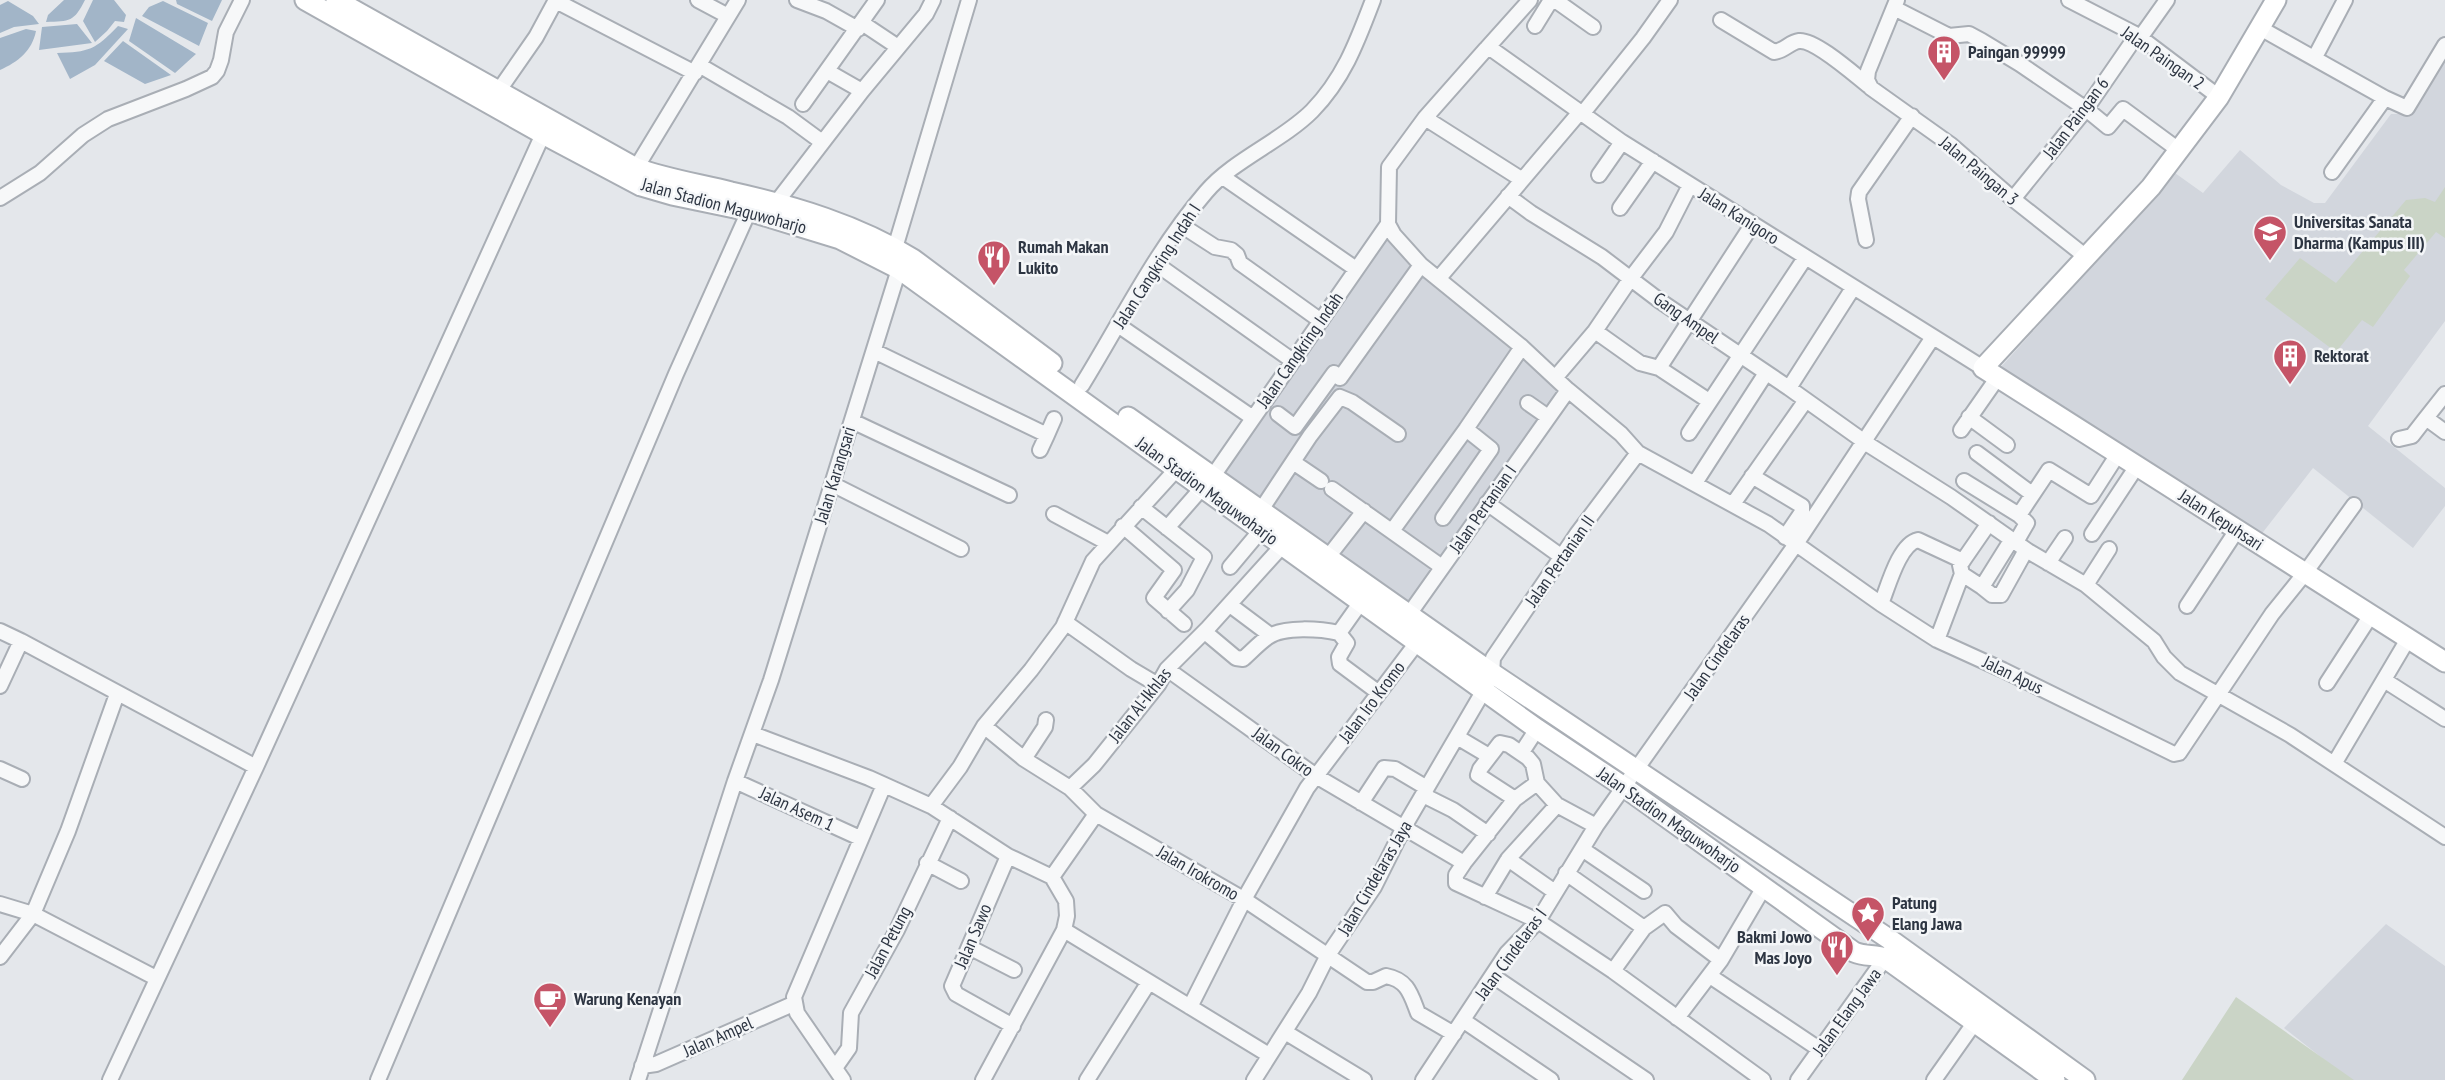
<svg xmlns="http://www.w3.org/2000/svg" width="2445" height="1080" font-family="'PT Sans Narrow',sans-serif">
  <rect width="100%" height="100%" fill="#e4e7eb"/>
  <!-- built -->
  <path fill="#d2d6dd" d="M2445,49V321L2368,426L2445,488V506L2413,548L2313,468L2260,536L2001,367L2175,173L2203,193L2240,150L2281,185L2314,203H2325L2391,114H2407Z
    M1388,224L1568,390L1409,614L1213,476Z
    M2386,924L2445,966V1080H2350L2284,1028Z"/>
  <!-- green -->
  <path fill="#cad4c6" d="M2445,187V238L2436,232L2404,270L2410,276L2373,327L2362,320L2336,352L2265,299L2300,258L2336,283L2406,200L2425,198L2435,202Z
    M2236,997L2354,1080H2182Z"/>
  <!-- water -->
  <path fill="#a2b5c8" d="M64,0H85C74,22 70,21 46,22L48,15Z
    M93,0H114L126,15L124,22L115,21L107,31L95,42L83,21Z
    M176,0H222L212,21L177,4Z
    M8,1L33,16L39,24L14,27L0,33V5Z
    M163,1L208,23L199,46L142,16L149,7Z
    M136,18L196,54L175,73L129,41Z
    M77,24L92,43L39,50L42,27Z
    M118,26L128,29L95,65L70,79L57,53C89,52 95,50 118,26Z
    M26,29L36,31C32,51 18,62 0,70V38Z
    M123,41L171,75L145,84L104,61Z"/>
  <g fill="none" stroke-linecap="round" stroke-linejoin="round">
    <!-- street casing -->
    <g stroke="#a9aeb5" stroke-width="18">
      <path id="street" d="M698,0L728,16
        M797,0L826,11L858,29
        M1555,0L1593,27
        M1897,0L1868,71L1867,80L1871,88L1951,145L2013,199L2085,256
        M2069,0L2137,35L2219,97
        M556,1L695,73
        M1894,8L1949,36L1969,34L1982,41L2020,64L2086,109L2108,127L2123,109L2180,151
        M1721,20L1774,52C1784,51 1790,42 1799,41C1815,39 1856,76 1869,86
        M862,23L898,47
        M1535,26L1551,0
        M2260,28L2385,98
        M2140,38L2167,0
        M1487,48L1530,0
        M2315,57L2345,0
        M699,65L788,117L822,142
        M827,71L862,91
        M495,96L536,37L556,0
        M803,104L877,0
        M1583,113L1643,38L1670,0
        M1425,118L1521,179
        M636,168L738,0
        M2332,172L2385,98L2407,108L2445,45
        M1599,175L1622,142
        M1223,177L1356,269
        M1508,196L1531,213L1602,257L1660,301L1789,388L1869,445L1951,497L2028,551L2086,585L2154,641L2164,657L2180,673L2290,735L2445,837
        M0,198L40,173L83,135L108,119L186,89L212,77L217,71L221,60L226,32L242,0
        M2013,199L2086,109L2137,35
        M776,203L862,91L926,14L933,0
        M1620,208L1653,161
        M1181,225L1215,247L1231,250L1237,255L1240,263L1321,321
        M1866,240L1858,199L1859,192L1912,116
        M895,248L969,0
        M1155,263L1293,361
        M1439,278L1580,112
        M1118,325L1253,418
        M1595,331L1640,363L1659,368L1709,401
        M874,351L1047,435L1040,450
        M1659,368L1752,225
        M1983,368L1622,142L1490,48L1486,49L1425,118L1389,167L1388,224L1394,235L1421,265L1522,347L1568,390L1621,434L1638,453L1768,524L1881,604L1937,640L2003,670L2174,754L2179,753L2272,614L2305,573L2354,505
        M1555,378L1595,331L1631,278L1666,232L1690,185
        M1082,385C1122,320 1156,250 1206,192C1233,160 1282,141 1312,111C1344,78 1357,42 1373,0
        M1789,388L1853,288
        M2445,394L2426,418L2445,432
        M1528,403L1548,417
        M1278,414L1295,427L1334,373L1340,378L1421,265
        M1969,417L2007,445
        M852,421L1009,495
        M1961,430L1998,377
        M1689,433L1805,258
        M1047,435L1054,419
        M2399,439L2412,436L2426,418
        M1977,453L2032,494
        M1293,462L1321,481
        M1213,476L1388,224
        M1752,476L1802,506V512L1785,537
        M1964,481L2019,515L2027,523L2016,542
        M1695,483L1766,373
        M832,484L961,549
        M1332,489L1442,567
        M1487,503L1562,557
        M1733,504L1806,400
        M1141,507L1204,557L1187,590L1168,611
        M1261,510L1310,436L1340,397L1352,402L1398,434
        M1054,514L1108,543
        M2019,515L2049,470L2091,496L2118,454
        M1443,518L1491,449L1466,429
        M1123,526L1174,570L1154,598L1184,624
        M1167,528L1202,488
        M1392,531L1466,429L1522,347
        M2092,534L2137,466
        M1328,557L1364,511
        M2048,563L2065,538
        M1230,567L1261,530
        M1962,574L1982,587L2012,539
        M2086,585L2109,549
        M1982,587L1992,595H2001L2026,550
        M1881,604C1888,587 1899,544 1918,540L1963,561
        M1230,605L1270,635
        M2187,606L2237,530
        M1405,620L1568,390
        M1065,622L1131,669L1158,685
        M0,631L21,641
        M1205,632L1236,658L1243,659C1251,652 1259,643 1268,637C1284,626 1321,629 1339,633L1361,602
        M1339,633L1347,643L1339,657L1340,664L1379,693
        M1937,640L1962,574L1960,565L1989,523
        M1167,669L1316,776L1464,863L1456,875V883L1538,921L1613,971L1763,1080
        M2384,680L2445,719
        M2327,683L2371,615
        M0,686L21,641L256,767
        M984,726L1024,759L1070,788L1096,814L1245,900L1367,982H1373L1386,976C1408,980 1411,995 1418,1013L1454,1034
        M753,734L869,778L931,806L1008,856L1052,877L1066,901L1067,916L1064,930L1269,1055
        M1457,737L1489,756
        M1522,752L1537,729
        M1024,759L1045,727L1046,720
        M2334,764L2408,639
        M0,769L22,779
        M735,781L860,838
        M1070,788L1094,765L1158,685L1167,669L1208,628L1283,545
        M1423,795L1453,810L1488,834
        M1515,799L1478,775L1480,769L1500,743L1509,745L1528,758L1533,764L1537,783L1557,805L1596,826
        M1361,803L1384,768L1395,769L1427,788
        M931,806L960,767L984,726L1031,670L1063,627L1093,561L1183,462
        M1582,849L1644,891
        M1008,856L952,986L956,994L1013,1026
        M1508,859L1557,805
        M927,863L961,881
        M1464,863L1515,799L1537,783
        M1566,873L1644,928L1665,913L1676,926L1721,960L1677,1018
        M1052,877L1096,814
        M1485,897L1508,859L1555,892
        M0,904L33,914L156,978
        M969,947L1014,970
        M0,957L33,914L68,831L117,694
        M1721,960L1764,887
        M1613,971L1644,928
        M1493,976L1646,1080
        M1710,976L1819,1049
        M1190,1007L1247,894L1307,788L1422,636
        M1464,1021L1551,1080
        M1285,1032L1364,1080
        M642,1066L656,1064L793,1004
        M835,1068L849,1048L851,1013L897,930L950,818
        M110,1080L256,767L543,134
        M378,1080L676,374L749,211
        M638,1080L735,781L771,680L899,269
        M843,1080L797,1013L794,997L884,785
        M983,1080L1064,930
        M1087,1080L1149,982
        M1254,1080L1309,993L1328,955L1374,887L1404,827L1484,690L1492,673L1493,658L1577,534L1638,453
        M1423,1080L1507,953L1538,921L1596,826L1796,544L1933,337
        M1798,1080L1891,950
        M1934,1080L1975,1022"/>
    </g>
    <!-- secondary casing -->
    <g stroke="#a9aeb5" stroke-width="23">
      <path id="secondary" d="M305,0L543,134L641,186L672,195L749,211L840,239L899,269L1537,729L1624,787L1854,952C1865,957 1875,954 1885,958L2055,1080
        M336,0L636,168C667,179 699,184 731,192C794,206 858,225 913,259L1052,363
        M2276,0L2219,97L2151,187L1983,368L2445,662
        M1128,417L1492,673L1895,943L2085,1080"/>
    </g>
    <!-- street -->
    <use href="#street" stroke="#f7f8f9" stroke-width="14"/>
    <!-- secondary -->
    <use href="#secondary" stroke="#fff" stroke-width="19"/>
  </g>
  <!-- icons -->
  <defs>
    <g id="building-pin" transform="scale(1.75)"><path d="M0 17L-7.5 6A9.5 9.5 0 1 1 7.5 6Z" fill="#c55467" stroke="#f4f6f8"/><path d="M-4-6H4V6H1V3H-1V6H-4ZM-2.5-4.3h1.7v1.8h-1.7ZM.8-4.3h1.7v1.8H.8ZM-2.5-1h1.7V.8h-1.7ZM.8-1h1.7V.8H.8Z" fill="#fff"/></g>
    <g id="university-pin" transform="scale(1.75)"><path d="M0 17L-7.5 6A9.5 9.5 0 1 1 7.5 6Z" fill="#c55467" stroke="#f4f6f8"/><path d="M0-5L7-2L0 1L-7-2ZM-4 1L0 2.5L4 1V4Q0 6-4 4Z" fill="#fff"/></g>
    <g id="restaurant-pin" transform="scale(1.75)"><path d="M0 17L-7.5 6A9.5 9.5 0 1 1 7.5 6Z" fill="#c55467" stroke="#f4f6f8"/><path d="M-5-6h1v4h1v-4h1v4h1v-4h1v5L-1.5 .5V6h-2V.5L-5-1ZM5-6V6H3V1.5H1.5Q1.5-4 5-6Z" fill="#fff"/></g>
    <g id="sight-pin" transform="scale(1.75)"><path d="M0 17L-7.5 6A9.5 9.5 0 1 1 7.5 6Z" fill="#c55467" stroke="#f4f6f8"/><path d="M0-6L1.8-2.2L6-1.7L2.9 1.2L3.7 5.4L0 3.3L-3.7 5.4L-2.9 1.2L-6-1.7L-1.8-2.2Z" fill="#fff"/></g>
    <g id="cafe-pin" transform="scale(1.75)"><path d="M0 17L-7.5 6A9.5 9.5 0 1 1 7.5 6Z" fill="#c55467" stroke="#f4f6f8"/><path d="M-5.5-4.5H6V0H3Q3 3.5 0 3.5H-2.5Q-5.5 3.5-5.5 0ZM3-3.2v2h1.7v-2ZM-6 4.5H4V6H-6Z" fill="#fff"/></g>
  </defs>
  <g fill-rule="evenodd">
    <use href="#building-pin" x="1944" y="52"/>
    <use href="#university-pin" x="2270" y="232"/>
    <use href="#restaurant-pin" x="994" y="257"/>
    <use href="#building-pin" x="2290" y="356"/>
    <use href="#sight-pin" x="1868" y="913"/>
    <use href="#restaurant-pin" x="1837" y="947"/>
    <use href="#cafe-pin" x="550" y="999"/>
  </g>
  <g text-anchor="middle" stroke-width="5" stroke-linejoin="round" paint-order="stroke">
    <!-- poi labels -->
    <g font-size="18" font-weight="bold" fill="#2d3542" stroke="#f4f6f8" text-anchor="start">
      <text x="1968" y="58">Paingan 99999</text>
      <text x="2294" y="228">Universitas Sanata<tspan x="2294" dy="21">Dharma (Kampus III)</tspan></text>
      <text x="1018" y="253">Rumah Makan<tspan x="1018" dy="21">Lukito</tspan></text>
      <text x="2314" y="362">Rektorat</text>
      <text x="1892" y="909">Patung<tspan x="1892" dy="21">Elang Jawa</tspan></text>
      <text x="1812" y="943" text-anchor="end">Bakmi Jowo<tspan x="1812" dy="21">Mas Joyo</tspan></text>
      <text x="574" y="1005">Warung Kenayan</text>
    </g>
    <!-- street labels -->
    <g font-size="18" fill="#2d3542" stroke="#f4f6f8">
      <text transform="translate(2163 58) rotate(35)" y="6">Jalan Paingan 2</text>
      <text transform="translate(2076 118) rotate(-53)" y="6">Jalan Paingan 6</text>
      <text transform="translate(1979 171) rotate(40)" y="6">Jalan Paingan 3</text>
      <text transform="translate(724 206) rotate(15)" y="6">Jalan Stadion Maguwoharjo</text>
      <text transform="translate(1739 216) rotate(32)" y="6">Jalan Kanigoro</text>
      <text transform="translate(1157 266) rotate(-57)" y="6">Jalan Cangkring Indah I</text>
      <text transform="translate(1686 318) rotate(35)" y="6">Gang Ampel</text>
      <text transform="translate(1300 350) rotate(-55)" y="6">Jalan Cangkring Indah</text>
      <text transform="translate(835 475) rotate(-73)" y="6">Jalan Karangsari</text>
      <text transform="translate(1207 491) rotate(36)" y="6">Jalan Stadion Maguwoharjo</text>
      <text transform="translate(1483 509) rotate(-55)" y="6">Jalan Pertanian I</text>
      <text transform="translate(2221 520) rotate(33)" y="6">Jalan Kepuhsari</text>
      <text transform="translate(1560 561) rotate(-55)" y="6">Jalan Pertanian II</text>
      <text transform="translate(1717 657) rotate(-55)" y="6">Jalan Cindelaras</text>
      <text transform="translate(2013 675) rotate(26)" y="6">Jalan Apus</text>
      <text transform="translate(1372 702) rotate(-53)" y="6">Jalan Iro Kromo</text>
      <text transform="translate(1140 705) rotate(-52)" y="6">Jalan Al-Ikhlas</text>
      <text transform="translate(1283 752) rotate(36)" y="6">Jalan Cokro</text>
      <text transform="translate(797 809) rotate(25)" y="6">Jalan Asem 1</text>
      <text transform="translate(1669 820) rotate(35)" y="6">Jalan Stadion Maguwoharjo</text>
      <text transform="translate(1198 873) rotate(30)" y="6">Jalan Irokromo</text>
      <text transform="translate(1375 878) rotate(-60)" y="6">Jalan Cindelaras Jaya</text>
      <text transform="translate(973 936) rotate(-67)" y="6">Jalan Sawo</text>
      <text transform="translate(888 942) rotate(-62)" y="6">Jalan Petung</text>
      <text transform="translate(1511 954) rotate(-54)" y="6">Jalan Cindelaras I</text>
      <text transform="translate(1847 1012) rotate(-54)" y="6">Jalan Elang Jawa</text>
      <text transform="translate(718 1037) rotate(-24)" y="6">Jalan Ampel</text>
    </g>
  </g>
</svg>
